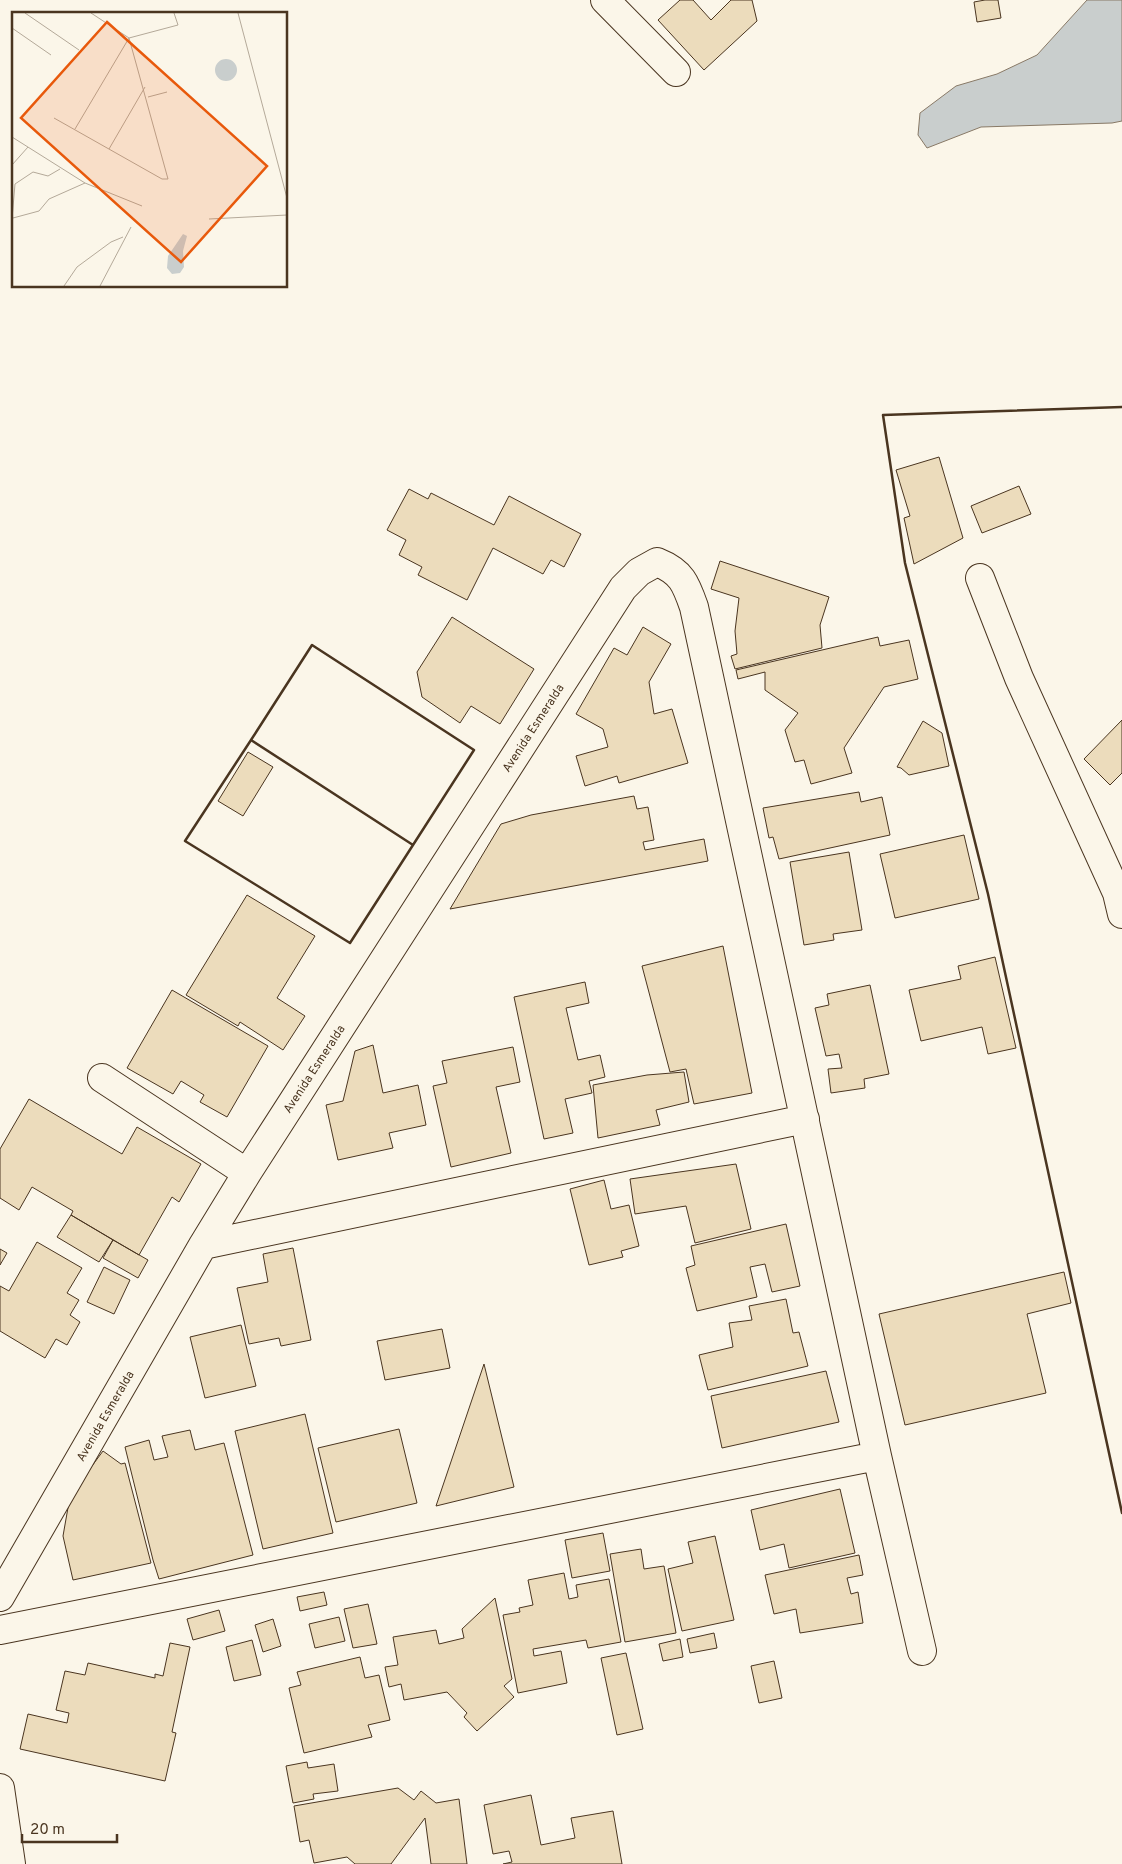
<svg xmlns="http://www.w3.org/2000/svg" width="1122" height="1864" font-family="Overpass,sans-serif">
  <rect width="100%" height="100%" fill="#fbf6e9"/>
  <!-- water -->
  <path fill="#c9cecd" stroke="#887966" d="M1087,0H1122V121L1112,123L981,127L927,148L918,135L920,113L956,86L997,74L1037,55Z"/>
  <!-- building -->
  <path fill="#ecdcbc" stroke="#4a3520" d="M680,0H693L711,20L731,0H752L757,21L704,70L658,20Z
    M985,0H998L1001,18L977,22L974,2Z
    M939,457L963,538L914,564L904,518L910,516L896,470Z
    M1019,486L1031,514L982,533L971,506Z
    M409,489L428,499L431,493L494,525L509,496L581,534L564,567L551,560L543,574L493,548L467,600L418,575L422,567L399,555L406,540L387,530Z
    M720,561L829,597L820,625L822,648L735,669L731,656L737,654L735,631L739,598L711,589Z
    M452,617L534,669L500,724L471,706L460,723L422,697L417,672Z
    M643,627L671,644L649,682L654,714L672,709L688,763L619,783L617,776L585,786L576,756L608,747L603,729L576,714L614,648L627,655Z
    M878,637L880,646L909,640L918,679L884,687L844,748L852,773L811,784L804,760L795,762L785,730L798,713L765,690V672L738,679L736,670Z
    M1122,720V773L1110,785L1084,759Z
    M923,721L942,733L949,766L909,775L901,768L897,767Z
    M248,752L273,767L243,816L218,801Z
    M859,792L861,802L882,797L890,835L779,859L773,837L769,838L763,808Z
    M634,796L637,809L648,807L654,840L643,842L645,850L704,839L708,861L450,909L501,824L531,815Z
    M964,835L979,899L895,918L880,854Z
    M849,852L862,930L833,934L834,940L804,945L790,862Z
    M247,895L315,936L277,998L305,1016L283,1050L240,1022L238,1026L186,995Z
    M723,946L752,1093L694,1104L686,1069L670,1072L642,966Z
    M995,957L1016,1048L988,1054L982,1027L921,1041L909,990L961,979L958,966Z
    M585,982L589,1003L566,1008L578,1060L600,1055L605,1077L589,1081L592,1093L565,1099L573,1133L544,1139L514,997Z
    M870,985L889,1074L864,1079L865,1088L831,1093L828,1069L842,1068L839,1054L826,1056L815,1008L829,1005L827,994Z
    M172,990L268,1046L227,1117L200,1102L204,1095L181,1081L173,1094L127,1068Z
    M373,1045L383,1093L418,1085L426,1125L389,1133L393,1148L338,1160L326,1105L343,1101L355,1051Z
    M513,1047L520,1082L496,1087L511,1153L451,1167L433,1086L447,1083L442,1061Z
    M684,1072L689,1102L656,1110L660,1125L598,1138L593,1085L647,1075Z
    M29,1099L122,1154L137,1127L201,1164L179,1202L172,1197L139,1255L71,1215L73,1211L32,1187L19,1210L0,1198V1149Z
    M736,1164L751,1229L695,1243L686,1206L635,1214L630,1179Z
    M604,1180L611,1209L629,1205L639,1246L621,1251L623,1257L589,1265L570,1189Z
    M71,1215L113,1240L99,1262L57,1237Z
    M786,1224L800,1286L772,1292L765,1264L750,1267L757,1297L697,1311L686,1268L695,1265L691,1246Z
    M113,1240L148,1260L138,1278L103,1258Z
    M37,1242L82,1268L67,1293L79,1300L70,1315L80,1322L67,1345L56,1339L45,1358L0,1331V1286L9,1291Z
    M293,1248L311,1340L281,1346L279,1338L249,1344L237,1288L268,1282L263,1254Z
    M0,1249L7,1253L0,1265Z
    M104,1267L130,1280L114,1314L87,1302Z
    M1064,1272L1071,1303L1027,1314L1046,1393L905,1425L879,1314Z
    M786,1299L793,1333L799,1332L808,1366L708,1390L699,1355L733,1347L729,1323L752,1320L749,1306Z
    M241,1325L256,1386L205,1398L190,1337Z
    M442,1329L450,1368L385,1380L377,1341Z
    M484,1364L514,1487L436,1506Z
    M826,1371L839,1422L722,1448L711,1396Z
    M305,1414L333,1533L263,1549L235,1431Z
    M399,1429L417,1503L336,1522L318,1448Z
    M190,1430L195,1450L224,1443L253,1555L159,1579L153,1560L125,1447L149,1440L154,1460L168,1457L162,1436Z
    M103,1451L121,1464L125,1463L151,1563L73,1580L63,1536L69,1502L86,1474Z
    M840,1489L855,1553L789,1568L784,1544L760,1550L751,1510Z
    M603,1533L610,1571L572,1578L565,1540Z
    M715,1536L734,1620L682,1631L668,1569L693,1563L688,1542Z
    M641,1549L644,1569L664,1566L676,1633L625,1642L610,1554Z
    M859,1555L863,1575L847,1578L851,1594L858,1592L863,1623L800,1633L796,1609L774,1614L765,1575Z
    M564,1573L569,1599L578,1597L576,1585L609,1579L621,1642L588,1648L586,1640L533,1649L534,1656L561,1651L567,1683L518,1693L503,1615L520,1612L519,1608L533,1605L528,1580Z
    M324,1592L327,1605L300,1611L297,1597Z
    M495,1598L512,1679L504,1686L514,1697L477,1731L464,1717L467,1713L447,1692L404,1700L401,1684L389,1687L385,1667L398,1665L393,1637L436,1630L439,1644L464,1638L462,1629Z
    M368,1604L377,1644L353,1648L344,1609Z
    M219,1610L225,1631L193,1640L187,1619Z
    M339,1617L345,1641L315,1648L309,1624Z
    M273,1619L281,1646L263,1652L255,1625Z
    M714,1633L717,1648L690,1653L687,1639Z
    M680,1639L683,1657L663,1661L659,1644Z
    M252,1640L261,1675L234,1681L226,1647Z
    M170,1643L190,1647L172,1732L176,1733L165,1781L20,1749L28,1714L67,1723L69,1713L56,1710L65,1671L85,1675L88,1663L155,1678V1674L163,1676Z
    M626,1653L643,1729L617,1735L601,1658Z
    M360,1657L365,1678L379,1675L390,1720L368,1725L372,1737L304,1753L289,1688L301,1685L297,1672Z
    M774,1661L782,1698L759,1703L751,1666Z
    M307,1762L308,1768L334,1764L338,1791L313,1794L314,1799L293,1803L286,1766Z
    M398,1788L414,1800L421,1791L436,1803L459,1799L467,1864H431L425,1818L391,1864H355L347,1857L314,1863L309,1840L300,1842L294,1806Z
    M531,1795L541,1845L575,1838L571,1818L613,1811L622,1864H503L512,1862L509,1851L493,1854L484,1805Z"/>
  <g fill="none" stroke-linecap="round" stroke-linejoin="round">
    <!-- minor casing -->
    <g stroke="#4a3520" stroke-width="30">
      <path id="minor" d="M605,0L676,72
        M980,578L1019,678L1117,893L1122,914
        M102,1078L247,1173
        M203,1245L805,1119
        M0,1597L203,1245L247,1173L623,588L639,572L657,562C682,572 686,584 694,607L877,1456L922,1651
        M0,1630L877,1456
        M0,1788L11,1864"/>
    </g>
    <!-- minor -->
    <use href="#minor" stroke="#fbf6e9" stroke-width="28"/>
    <!-- wall -->
    <path stroke="#4a3520" stroke-width="2.5" d="M1122,407L883,415L905,563L988,894L1122,1513
      M312,645L474,750L413,845L251,740Z
      M251,740L185,841L350,943L413,845"/>
  </g>
  <g text-anchor="middle" stroke-width="4" stroke-linejoin="round" paint-order="stroke">
    <!-- street labels -->
    <g font-size="12" fill="#4a3520" stroke="#fbf6e9">
      <text transform="translate(533 728) rotate(-57)" y="4">Avenida Esmeralda</text>
      <text transform="translate(314 1069) rotate(-57)" y="4">Avenida Esmeralda</text>
      <text transform="translate(105 1416) rotate(-60)" y="4">Avenida Esmeralda</text>
    </g>
  </g>
  <!-- overview -->
  <g transform="translate(12 12)">
    <rect width="275" height="275" fill="#fbf6e9"/>
    <path d="M203 58a11 11 0 1 1 22 0a11 11 0 1 1-22 0ZM171,222L175,224L171,239L172,255L168,261L160,262L155,256L156,244Z" fill="#c9cecd"/>
    <path fill="none" stroke="#b4a999" stroke-width="1" d="M13,1L67,38M226,1L275,186M0,16L39,43M136,85L155,80M42,106L150,167H156L117,26L79,1M63,117L117,26L166,13L162,1M0,125L73,171L130,194M97,137L133,75M0,153L16,135M1,206L27,199L37,187L73,171M0,207L3,172L21,160L36,164L48,157M197,207L275,203M52,274L65,255L99,230L111,225M88,274L119,215"/>
    <path fill="#e8590c" fill-opacity="0.15" stroke="#e8590c" stroke-width="2.5" d="M95,10L255,154L169,250L9,106Z"/>
    <rect width="275" height="275" fill="none" stroke="#4a3520" stroke-width="2.5"/>
  </g>
  <!-- scale -->
  <path d="M22 1834v8h95v-8" fill="none" stroke="#4a3520" stroke-width="2.5"/>
  <text x="30" y="1834" font-size="15" fill="#4a3520" stroke="#fbf6e9" stroke-width="4" paint-order="stroke">20 m</text>
</svg>
